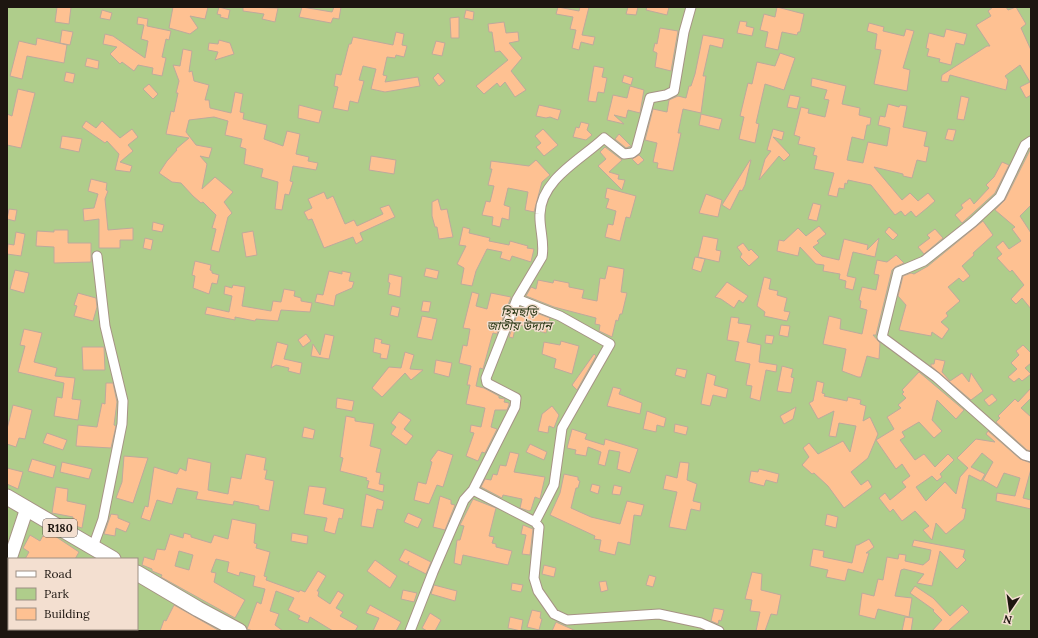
<svg xmlns="http://www.w3.org/2000/svg" width="1038" height="638" font-family="Lora,'Noto Sans Bengali',serif">
  <rect width="100%" height="100%" fill="#f3dfd0"/>
  <!-- green -->
  <path fill="#afcd8b" fill-rule="evenodd" d="M7,7H1031V631H7ZM9,559H137V629H9Z"/>
  <!-- building -->
  <path fill="#fec192" stroke="#bdaa9c" fill-rule="evenodd" d="M57,7H71L69,24L55,22Z
    M173,7H208L205,19L190,16L198,28L190,34L169,28Z
    M219,7L230,10L228,19L220,17L221,15L217,14Z
    M243,7L278,8L275,22L262,19L264,14L243,11Z
    M302,7L332,12L334,7H341L339,19L333,18L331,23L299,17Z
    M558,7L579,11L580,7H589L582,35L595,37L593,45L581,42L579,50L572,48L576,30L570,29L573,17L556,14Z
    M628,7H638L636,15L626,14Z
    M647,7H669L667,15L646,10Z
    M777,7L804,14L800,32H798L797,35L782,32L778,50L765,47L768,32L760,30L764,14L775,17Z
    M993,7H1006L1008,10L1016,7L1026,24L1021,28L1031,50V95L1026,98L1020,87L1030,82L1020,65L1005,76L1008,80L1006,90L950,75L948,82L941,81L942,75L987,46H990L976,25L991,16L988,11Z
    M102,10L112,13L110,20L100,18Z
    M466,10L474,12L473,20L464,18Z
    M138,17L148,19L147,26L171,31L169,40L166,39L162,57L166,58L162,76L152,74L153,68L138,65L134,71L122,62L120,64L110,54L117,47L103,44L105,34L113,36L145,58L148,41L141,39L144,25L137,24Z
    M459,17V38H451L450,18Z
    M740,21L747,22L746,26L754,28L752,36L737,33Z
    M504,22L506,33L518,32L519,41L509,43L522,58L511,71L526,90L515,97L505,82L500,87L497,83L484,94L476,86L508,60L500,51L495,52L492,32H489L488,24Z
    M869,23L884,27L883,31L904,36L906,29L914,31L903,68L910,70L907,91L874,84L881,50L875,49L877,34L867,31Z
    M660,28L678,31L671,71L655,67L657,53L653,51L655,43L657,44Z
    M946,29L967,34L964,45L956,43L951,65L939,62L940,59L927,56L929,49L926,48L929,33L944,37Z
    M62,30L73,32L70,45L60,43Z
    M396,32L404,34L402,45L407,46L404,57L396,55L395,58L387,57L383,75L387,76L385,82L418,77L420,86L385,92L371,89L376,69L363,66L359,80L364,81L358,103L350,101L348,111L333,108L338,87L334,86L336,74L341,75L349,44H351L353,37L393,45Z
    M703,35L724,39L722,48L710,45L703,76H706L701,113L683,109L678,133H681L673,171L657,168L658,163L653,162L657,143L645,140L653,109L667,112L669,100L678,96L686,98L689,86H691L695,74Z
    M37,38L67,45L64,63L27,56L22,79L10,76L19,41L36,45Z
    M219,40L230,43L234,54L215,60L218,52L208,50L209,43L218,44Z
    M436,41L445,43L442,56L432,54Z
    M183,49L192,51L189,72L192,71L194,81L209,85L205,100H209L210,108L231,113L235,92L243,94L240,112L244,113L243,119L267,125L264,139L283,146L287,131L300,134L296,154L309,157L308,161L318,163L316,170L293,166L290,181L293,182L289,195L285,194L282,210L275,209L278,182L261,177L263,169L244,164L246,149L240,147L242,139L225,135L228,121L214,117L189,120L186,132L196,145L212,148L209,158L200,156L207,164L202,189L215,177L233,192L224,202L232,213L228,217L219,252L211,250L216,229L212,228L216,215L203,202L201,203L193,196L181,183L172,182L159,173L167,161L177,150L176,149L189,138L166,134L171,111L174,112L178,93H176L179,81L173,65L180,66Z
    M780,53L795,58L784,90L765,84L756,123L759,124L755,143L739,139L744,117L740,116L748,83L752,84L757,62L775,66Z
    M87,58L99,61L98,69L85,66Z
    M594,66L604,68L602,77L607,78L604,93L598,92L596,102L588,101Z
    M66,72L75,74L73,83L64,81Z
    M438,73L445,81L439,86L433,78Z
    M624,75L633,78L631,85L622,82Z
    M812,78L846,86L842,104L860,108L859,115L871,118L870,125H867L864,140L852,137L847,160L863,163L868,142L887,146L890,128L878,125L880,116L885,117L888,104L899,107L900,105L907,106L903,127L927,132L924,146L929,147L926,162L917,160L912,178L903,176V174L874,167L902,200L910,193L918,201L928,193L935,201L927,208L916,217L911,211L905,216L901,211L895,215L871,185L848,180L847,184L845,183L844,189L839,188L837,197L828,195L834,173L814,169L817,156L813,155L815,148L798,144L800,137L794,135L801,107L809,109L808,113L825,117L829,100L824,99L827,90L811,86Z
    M149,84L158,94L153,99L143,89Z
    M630,86L644,90L640,113L628,110L626,118L614,115L624,124L607,120L613,95L627,98Z
    M18,89L35,93L21,148L7,145V114L12,116Z
    M790,95L800,97L797,109L787,107Z
    M961,96L969,98L964,120L957,119Z
    M299,105L322,111L319,123L298,118Z
    M539,105L561,110L558,120L550,117L546,118L536,116Z
    M701,114L722,119L719,130L699,125Z
    M86,121L96,128L102,121L120,138L132,129L138,137L128,145L133,151L120,162L132,166L130,172L115,170L119,154L107,141L105,143L82,127Z
    M581,122L589,124L587,130L592,135L586,140L573,137L576,127L579,128Z
    M543,129L558,145L544,156L536,147L541,143L535,136Z
    M773,129L784,132L782,140L773,137L790,155L784,161L779,156L759,180L765,159L771,151L767,150Z
    M948,129L956,130L953,141L945,139Z
    M619,134L631,146L626,148L615,139Z
    M62,136L82,139L79,152L60,148Z
    M605,147L622,160L609,172L619,175L618,179L625,180L622,190L598,166L606,159L600,152Z
    M1031,148V205L1020,216L1031,233V309L1022,298L1016,304L1011,299L1024,285L1012,270L1010,272L997,258L1002,254L996,247L1003,241L1009,249L1021,241L1012,229L1015,227L995,210L1005,200Z
    M639,155L644,160L638,165L632,159Z
    M371,156L396,160L394,174L369,170Z
    M536,160L550,175L542,182L534,212L525,210L528,192L508,188L504,205L510,207L509,220L502,218L500,227L492,225L493,217L482,215L486,201L490,202L494,186L488,185L492,169H490L491,161L529,166Z
    M750,160H751L745,185L742,191L740,190L730,210L722,205Z
    M1002,162L1009,165L995,193L962,223L955,215L963,208L961,205L970,198L974,204L989,188L986,185L994,177Z
    M91,179L107,183L106,190L108,191L105,199L108,230L133,228V240H120V248H99V219L84,221L83,209L94,208L98,194L88,191Z
    M607,188L636,196L630,218L626,217L620,241L605,237L608,224L613,225L616,211L606,208L609,199L605,198Z
    M324,192L327,199L333,196L345,224L354,220L357,226L383,214L380,208L389,205L395,217L360,233L363,240L356,244L353,237L324,248L312,219L308,220L304,212L312,208L308,199Z
    M706,194L722,200L718,217L699,213Z
    M438,199L441,210L447,209L453,237L439,239L437,227H435L432,216V202Z
    M813,203L821,205L817,221L808,219Z
    M9,209L17,210L15,221L7,219Z
    M983,221L993,235L973,253L974,255L962,266L970,276L963,282L959,278L948,287L960,301L946,313L948,316L941,322L949,329L942,339L932,332L931,336L899,330L906,305L898,296L903,276L911,273L914,274L928,266Z
    M153,222L164,225L162,232L152,230Z
    M819,226L826,234L817,241L819,243L813,247L822,256L839,260L844,239L868,245L867,250L879,238L875,257L853,252L847,276L856,278L853,290L845,288L846,281L839,279L840,274L823,271L824,265L816,264L800,247L798,256L777,251L779,240L784,241L798,228L806,236Z
    M463,227L470,229L469,233L490,238L489,241L509,245L510,241L528,246L527,248L534,249L531,262L512,256L510,261L500,258L502,252L487,249L476,271L472,286L461,284L464,268L457,264L466,246L459,245Z
    M889,227L898,235L893,240L885,232Z
    M935,229L943,238L924,254L918,247L930,238L927,235Z
    M54,230H68V243H91V262L54,263V247L36,246L37,231L54,232Z
    M253,231L257,255L246,257L242,233Z
    M16,232L25,234L21,256L7,254L8,244L14,245Z
    M703,236L718,239L716,250L721,251L719,262L698,257Z
    M145,238L153,240L151,250L143,248Z
    M743,243L749,251L751,249L759,257L749,266L740,257L742,254L737,247Z
    M896,255L904,263L895,267L892,270L876,335H873L880,343L879,359L867,356L861,377H858L842,371L846,349L823,344L829,316L841,319L840,329L862,334L867,310L860,308L861,301L859,300L862,287L876,290L879,275L874,274L877,260L887,262Z
    M695,257L705,259L701,272L692,269Z
    M195,261L211,265L210,270L212,271V273L219,275L217,284L212,283L209,294L193,288L195,276L192,275Z
    M608,266L624,269L621,292L627,293L622,314H620L618,321L616,320L612,337L599,331L600,325L595,324L596,318L554,307L526,296L531,287L536,289L538,280L553,283L554,280L569,283V287L584,290L582,298L597,301L600,278L605,279Z
    M426,268L439,271L437,279L424,276Z
    M15,270L29,273L24,293L10,289Z
    M329,271L342,274V271L351,273L349,281L354,282L352,288L336,295L334,306L315,302L317,294L323,295Z
    M389,274L402,277L400,297L388,294L390,283L388,282Z
    M764,277L771,279L769,289L778,291L777,295L787,298L784,311L790,312L787,321L764,316L765,312L757,306Z
    M727,282L748,296L743,303L739,300L734,308L721,299L715,297Z
    M233,285L245,287L242,306L271,311L273,301L281,302L284,289L295,291L294,296L301,298V301L312,303L310,312L281,310L278,321L256,319L255,321L235,317V320L205,314L207,307L229,312L232,296L224,294L225,286L232,288Z
    M472,292L479,294L476,306L487,309L491,293L511,297L497,334L493,333L492,336L483,369L480,368L476,386L484,388L499,396V398L505,399L504,402L509,403V405L507,410H495L491,427L497,429L485,453L482,452L478,461L466,456L474,433L470,432L471,425L481,427L485,408L466,404L470,385H467L471,366L459,363L463,345L467,346L470,329L463,328Z
    M78,293L96,298L97,307L93,321L74,316L77,306L74,305Z
    M423,301L431,302L429,312L421,311Z
    M392,306L400,308L398,317L390,315Z
    M520,307L550,318L546,333L516,324L513,338L509,337Z
    M422,316L437,319L432,340L417,337Z
    M731,317L739,318L738,323L751,325L747,342L761,345L759,362L777,365L776,372L766,370L760,401L750,398L752,386L746,385L750,364L735,361L739,342L727,340Z
    M781,325L790,326L788,337L779,335Z
    M24,329L42,333L34,362L57,368L55,376L75,378L72,399L81,400L78,420L54,416L57,397L62,398L64,383L18,372L25,346L20,345Z
    M306,334L311,341L303,347L298,340Z
    M325,334L334,336L329,359L311,356L313,344L320,355Z
    M766,335L774,336L772,344L765,343Z
    M375,338L382,340L381,343L390,345L387,359L380,358L381,354L373,352Z
    M561,341L579,346L572,374L554,368L556,359L542,354L544,342L560,345Z
    M277,342L288,345L284,359L302,363L300,374L288,371L289,368L276,365L271,368Z
    M1023,345L1031,353V363L1025,368L1031,374L1022,381L1019,378L1014,382L1008,377L1017,369L1011,363L1019,355L1016,351Z
    M82,347H104L105,370H83Z
    M405,352L414,355L410,369L423,370L411,380L405,373L382,397L372,388L389,367L401,368Z
    M594,354L596,356L577,390L572,385Z
    M935,359L945,361L942,372L950,381L962,373L969,382L971,373L983,391L971,400L931,366V364H934Z
    M436,360L452,363L449,377L434,373Z
    M782,366L793,369L791,377L794,378L791,393L777,391Z
    M677,368L687,370L685,378L675,375Z
    M919,372L964,410L956,419L937,400L932,420L942,431L934,438L919,422L902,432L905,437L900,440L915,460L924,454L935,467L948,454L954,460L940,474L942,477L937,481L932,476L916,487L926,501L945,482L956,494L960,477L968,468L957,458L976,439L995,442L986,434L988,431L1020,459L1031,463V469L1023,498L1031,500V509L996,501L997,493L1015,496L1020,478L1004,473L997,488L983,480L993,462L982,453L971,467L985,474L981,481L969,475L962,508L966,509L964,519L946,534L936,523L932,540L923,530L929,526L915,511L902,521L893,509L890,512L879,498L885,493L890,500L906,487L902,482L910,476L902,464L896,469L876,440L894,429L887,417L901,408L898,405L906,398L902,394L904,392L902,390Z
    M707,373L716,376L714,385L728,389L726,398L713,395L710,406L701,404Z
    M817,381L824,383L822,393L825,394L824,396L847,401L848,397L861,400L860,404L866,406L863,421L870,417L878,434L868,458L851,472L861,485L868,480L872,487L844,508L828,486L814,473L812,474L802,465L809,457L803,448L809,443L818,454L843,441L850,452L856,426L839,423L836,437L829,436L834,411L818,419L809,403L813,401Z
    M106,383H113L117,402L114,425L116,426L111,448L76,446L78,425L97,427L102,403L105,404Z
    M613,387L621,389L619,394L642,403L640,414L607,406Z
    M1031,388V398L1021,408L1031,417V451L1027,450L996,422L1000,418L998,416L1015,399L1018,402Z
    M992,394L997,400L989,406L984,400Z
    M337,398L354,401L352,411L336,408Z
    M13,405L32,410L25,439L19,438L16,447L7,444V429Z
    M552,406L559,415L554,428L549,426L548,433L538,431L542,414Z
    M796,407L793,419L784,424L780,416Z
    M647,411L666,418L664,427L657,425L656,432L643,429Z
    M399,412L411,420L404,429L413,436L406,445L391,434L396,427L391,423Z
    M346,416L355,418V421L374,424L370,446L381,449L376,472L381,473L379,484L384,485L383,492L367,488L369,481L366,480L367,478L340,471L343,458L340,457Z
    M675,424L688,427L686,435L674,432Z
    M304,427L315,430L313,439L302,437Z
    M572,429L587,434L585,439L604,445L605,439L638,449L630,473L617,469L620,452L609,450L605,466L598,464L601,452L588,447L586,456L575,454L576,450L567,448Z
    M47,433L67,440L63,450L43,443Z
    M530,444L547,452L544,460L526,452Z
    M438,450L453,455L443,487L437,485L429,504L414,500L418,482L426,484L432,462L430,461Z
    M510,452L519,454L514,472L545,477L540,499L535,497L531,510L529,511L520,508L522,499L503,495L502,498L481,487L485,479L491,480L493,474L497,475L500,465L506,466Z
    M246,454L266,458L264,470H267L265,479L274,481L269,511L259,509V506L234,501L233,505L196,499L198,492L177,488L172,504L157,500L150,521L141,518L145,506L148,507L154,467L177,474L180,468L186,471L188,458L211,463L208,490L228,494L231,477L241,479Z
    M124,456L148,458L133,503L116,498L122,482Z
    M32,459L56,466L53,478L28,471Z
    M62,462L92,469L89,479L60,472Z
    M680,462L689,463L687,480L697,484L693,501L701,503L700,511L691,509L686,530L669,527L677,492L663,489L666,475L677,478Z
    M7,468L23,472L18,489L7,484Z
    M759,469L779,474L777,483L766,480L764,486L749,482L751,471L758,472Z
    M564,474L578,477V480L580,481L578,488H576L571,508L591,517L620,524L627,501L644,505L641,516L634,515L630,545L618,542L615,555L599,551L601,540L594,539L595,536L550,515L560,493Z
    M592,484L600,486L598,494L590,491Z
    M614,485L622,487L620,495L612,494Z
    M309,486L326,488L323,504L344,509L342,519L339,518L335,534L324,531L327,518L304,514Z
    M56,487L68,489L67,501L86,505L82,528L72,525L73,517L52,513Z
    M366,494L384,501L382,510L377,509L373,528L361,526Z
    M440,496L451,500V504L455,505L445,530L433,527Z
    M473,499L496,508L489,536L494,537L492,543L496,544V547L512,551L508,565L463,555L461,565L454,563L457,540H460L464,526L460,525Z
    M408,513L422,519L418,528L404,522Z
    M111,514L118,515V518L130,523L126,532L116,528L115,536L104,534Z
    M827,514L838,517L836,528L825,525Z
    M232,519L256,524L254,543L257,544L256,548L270,552L264,576L267,577L266,580L299,592L300,590L305,592L318,571L326,576L317,591H319L318,596L330,604L338,591L344,595L336,608L343,612L340,616L358,626L355,631H333L310,617L308,623L298,619L300,616L288,610L294,598L276,591L270,611L279,614L275,625L283,631H253L247,629L257,602L261,604L265,589L253,586L255,576L240,572L239,576L227,572L229,562L216,559L211,572L216,573L214,582L245,600L235,618L161,577L162,575L152,571V569L142,565L144,557L154,560L157,549L165,550L170,534L183,538L184,533L191,535V537L211,543L214,535L228,539ZM179,551L193,555L189,570L175,566Z
    M523,525L533,529L530,555L522,554L526,535L521,534Z
    M46,530L79,552L75,559H25L29,552L23,548L30,535L40,541Z
    M292,533L308,536L307,544L291,541Z
    M869,539L874,547L866,553H869L863,573L848,569L845,581L826,577L828,570L810,566L813,549L824,551L823,557L852,563L856,545H858Z
    M914,540L965,550L963,557L966,560L957,569L940,551L932,586L917,583L924,574L904,569L901,570L895,596L912,598L909,617L878,609L875,619L859,615L862,593L874,596L878,579L883,580L887,557L898,559L899,554L906,555L905,561L923,565L929,560L931,550L912,546Z
    M405,549L431,562L426,574L408,565L409,561L407,564L399,560Z
    M375,560L397,576L390,588L367,571Z
    M544,565L556,568L554,577L542,574Z
    M752,572L762,574L761,590L781,595L777,615L771,614L765,631H756L760,612L750,611L752,600L745,599Z
    M649,575L656,577L653,587L646,585Z
    M606,581L608,590L601,592L599,582Z
    M512,583L523,585L521,592L511,590Z
    M434,585L457,591L455,601L431,594Z
    M915,586L933,598L950,616L962,605L969,612L948,631H932L942,620L933,611L934,610L910,593Z
    M403,590L417,593L414,602L401,599Z
    M174,605L218,630L217,631H160L164,620L166,621Z
    M370,605L401,622L396,631H373L379,618L366,613Z
    M714,608L724,610L721,621L719,620L718,624L711,621Z
    M532,610L541,612L540,618L542,619L539,630L527,627Z
    M430,613L441,620L435,631H427L422,628Z
    M510,617L523,620L521,631L508,628Z
    M905,617L913,618L911,631H902Z
    M556,622L576,631H552Z"/>
  <g fill="none" stroke-linecap="round" stroke-linejoin="round">
    <!-- minor casing -->
    <g stroke="#a69385" stroke-width="11">
      <path id="minor" d="M1031,141L1025,145L1000,197L973,222L924,261L898,272L882,337L936,377L1024,455L1031,457
        M517,299L560,316L610,344L562,428L554,485L535,522
        M473,490L535,522L539,527L534,578L538,591L554,614L567,620L659,614L701,623L719,631
        M93,547L103,519L122,424L123,401L105,326L97,256
        M410,631L433,572L464,500L473,490L515,407L516,398L487,383L486,378L517,299L542,257C545,242 539,228 540,214C541,179 582,159 604,138L624,154L632,153L636,150L650,98L666,95L674,91L684,32L691,7"/>
    </g>
    <!-- secondary casing -->
    <g stroke="#a69385" stroke-width="15">
      <path id="secondary" d="M10,559L27,508"/>
    </g>
    <!-- primary casing -->
    <g stroke="#a69385" stroke-width="17">
      <path id="primary" d="M7,497L113,559
        M137,573L198,609L239,631"/>
    </g>
    <!-- minor -->
    <use href="#minor" stroke="#fff" stroke-width="9"/>
    <!-- secondary -->
    <use href="#secondary" stroke="#fff" stroke-width="13"/>
    <!-- primary -->
    <use href="#primary" stroke="#fff" stroke-width="15"/>
  </g>
  <g text-anchor="middle" stroke-width="3" stroke-linejoin="round" paint-order="stroke">
    <!-- shield labels -->
    <rect fill="#f3dfd0" stroke="#5d524a" stroke-width="1" x="43" y="519" width="34" height="18" rx="3"/>
    <g font-size="11" font-weight="bold" fill="#1d1610">
      <text x="60" y="532">R180</text>
    </g>
    <!-- park labels -->
    <g font-size="12" font-style="italic" fill="#293714" stroke="#f3dfd0">
      <text x="519" y="316">হিমছড়ি<tspan x="519" dy="14">জাতীয় উদ্যান</tspan></text>
    </g>
  </g>
  <!-- border -->
  <rect width="1038" height="638" fill="none" stroke="#1d1610" stroke-width="16"/>
  <!-- legend -->
  <rect x="8" y="558" width="130" height="72" fill="#f3dfd0" stroke="#9d8f83"/>
  <rect x="16" y="571" width="20" height="6" fill="#ffffff" stroke="#9d8f83"/>
  <text x="44" y="578" font-size="12" fill="#1d1610">Road</text>
  <rect x="16" y="588" width="20" height="12" fill="#afcd8b" stroke="#9d8f83"/>
  <text x="44" y="598" font-size="12" fill="#1d1610">Park</text>
  <rect x="16" y="608" width="20" height="12" fill="#fec192" stroke="#9d8f83"/>
  <text x="44" y="618" font-size="12" fill="#1d1610">Building</text>
  <!-- north arrow -->
  <g transform="translate(1010 610) rotate(193)" stroke="#f3dfd0" stroke-width="3" paint-order="stroke">
  <path d="M0-3L7 15L0 10L-7 15Z" fill="#1d1610"/>
  <text y="-6" font-size="11" font-weight="bold" text-anchor="middle" fill="#1d1610">N</text>
  </g>
</svg>
